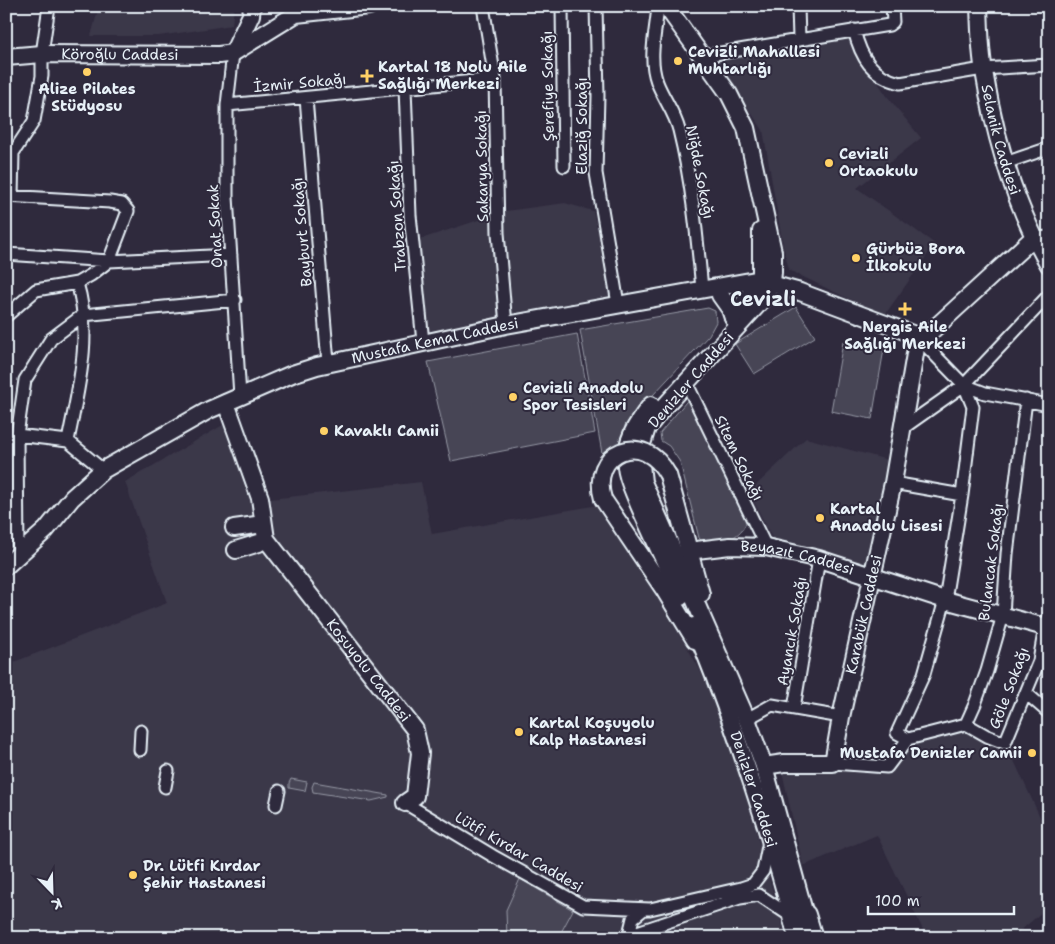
<svg xmlns="http://www.w3.org/2000/svg" width="1055" height="944" font-family="'Shantell Sans',sans-serif">
  <rect width="100%" height="100%" fill="#2f2a3d"/>
  <filter id="ink" filterUnits="userSpaceOnUse"><feTurbulence type="fractalNoise" baseFrequency=".02" numOctaves="2"/><feDisplacementMap in="SourceGraphic" scale="10" xChannelSelector="R" yChannelSelector="G"/><feConvolveMatrix kernelMatrix="1 2 1 2 8 2 1 2 1" color-interpolation-filters="sRGB"/></filter>
  <g filter="url(#ink)">
    <!-- built -->
    <path fill="#3b3749" d="M99,6H234L232,25L159,36H91Z
      M848,39L887,96L921,138L857,188L935,244L884,316L789,270L783,246L763,130L714,60Z
      M565,203L593,211L615,299L429,331L418,240L506,211Z
      M223,425L270,499L421,482L432,534L604,504L699,668L727,727L786,938H6V665L167,603L125,482Z
      M806,438L888,460L868,566L775,544L749,492Z
      M965,721L1004,739L1040,817L1049,831V906L1012,938H927L877,835L803,866L779,758L887,764L909,736Z"/>
    <!-- green -->
    <path fill="#464455" stroke="#979aa6" d="M796,307L815,337L754,374L735,344Z
      M708,308L715,311L716,322L709,335L625,425L624,446L602,453L580,330Z
      M577,334L595,433L451,461L428,362Z
      M843,342L884,349L872,419L831,411Z
      M691,396L748,515C746,536 723,545 704,543L699,538L680,462L669,446L661,441L660,433Z
      M291,779L307,782L305,791L289,788V783Z
      M314,782L388,795V797L371,801L313,792L312,787Z
      M520,879L573,910L558,938H507L506,910Z"/>
    <g fill="none" stroke-linecap="round" stroke-linejoin="round">
      <!-- street casing -->
      <g stroke="#e8f1f8" stroke-width="15">
        <path id="street" d="M483,6L495,79L498,233L506,325
          M562,6L564,166
          M596,6L598,96L596,173L618,304
          M658,6C656,32 648,57 657,82C663,98 675,113 679,130C692,182 697,236 702,289
          M798,6L799,39
          M854,30C861,58 872,76 900,83L983,69L1049,65
          M233,53L227,105V197L240,396
          M703,56L889,25L893,22L892,6
          M405,88L410,215L423,342
          M306,98L328,363
          M227,105L495,79
          M1005,163L1049,148
          M6,196L110,202L122,204L128,211L109,261L91,275L77,283L36,290L6,316
          M12,196L13,153L34,121L42,76V54L49,6
          M1033,238L1049,237
          M6,254L109,261L231,255
          M927,347L964,385L985,393L1049,405
          M686,382L766,547
          M903,428L964,385L1049,295
          M17,435L68,441L103,470
          M68,441C78,389 93,335 77,283
          M893,483L962,495
          M18,556L17,435L25,380L51,339L83,315L235,300
          M1026,693L1049,713
          M794,708L819,559
          M748,722L754,715L772,705L841,717
          M966,724L975,704L987,671L1003,615L1007,554L1026,400
          M908,739L966,724L987,736L1005,743L1039,661L1045,627L1049,616
          M140,750L141,731
          M833,763L887,767L908,739L897,733L924,674L945,600L962,495L973,407L964,385
          M165,787L168,771
          M405,803L493,856L583,906L650,909L741,888L753,884L763,871L769,841
          M276,805L279,791
          M644,909L633,918L630,930L631,934L740,898L759,895L792,917"/>
      </g>
      <!-- secondary casing -->
      <g stroke="#e8f1f8" stroke-width="20">
        <g id="secondary">
          <path d="M666,6L729,94L746,128L773,252V272L772,282L764,298L662,409L647,428L642,444L640,456L643,482L748,722L764,766L805,915"/>
          <path id="s1" d="M979,6C980,28 980,50 984,71C995,138 1015,206 1049,265"/>
          <path d="M233,53L251,15L252,6"/>
          <path id="s2" d="M6,57L42,54L219,55L233,53L296,14L369,6"/>
          <path d="M720,295L730,309L733,318"/>
          <path d="M733,318L761,279V231"/>
          <path d="M926,336L1033,238"/>
          <path id="s3" d="M226,403L260,498L266,539L415,730L420,753L415,796L405,803"/>
          <path d="M651,405C636,424 625,440 626,467C627,479 634,492 638,503C652,535 667,566 681,597"/>
          <path d="M668,475L701,594"/>
          <path d="M603,499L665,591L695,640"/>
          <path d="M234,528L256,525"/>
          <path d="M236,550L259,543"/>
          <path id="s4" d="M688,551L730,546L766,547L819,559L945,600L1045,627L1049,630"/>
          <path id="s5" d="M6,566L46,530L72,498L103,470L209,410L292,374L317,366L506,325L761,279L771,284L800,292L915,335"/>
          <path id="s6" d="M694,626C721,690 743,754 764,820C775,856 786,893 795,930"/>
          <path id="s7" d="M764,766L784,763H833L841,717L893,483L916,348"/>
        </g>
      </g>
      <!-- primary casing -->
      <g stroke="#e8f1f8" stroke-width="21">
        <path id="primary" d="M792,917L799,938"/>
      </g>
      <!-- highway casing -->
      <g stroke="#e8f1f8" stroke-width="24">
        <path id="highway" d="M805,915L812,938"/>
      </g>
      <!-- street -->
      <use href="#street" stroke="#2f2a3d" stroke-width="11"/>
      <!-- secondary -->
      <use href="#secondary" stroke="#2f2a3d" stroke-width="16"/>
      <!-- primary -->
      <use href="#primary" stroke="#2f2a3d" stroke-width="18"/>
      <!-- highway -->
      <use href="#highway" stroke="#2f2a3d" stroke-width="20"/>
      <!-- secondary-bridge casing -->
      <g stroke="#e8f1f8" stroke-width="20" stroke-linecap="butt">
        <path id="secondary-bridge" d="M603,499C589,452 643,428 668,475"/>
      </g>
      <!-- secondary-bridge -->
      <use href="#secondary-bridge" stroke="#2f2a3d" stroke-width="16"/>
    </g>
  </g>
  <!-- markers -->
  <g fill="#ffd166" stroke="#2f2a3d" stroke-width="2">
    <circle cx="678" cy="61" r="5"/>
    <circle cx="87" cy="72" r="5"/>
    <path d="M364.5 68.5h5v5h5v5h-5v5h-5v-5h-5v-5h5z"/>
    <circle cx="829" cy="163" r="5"/>
    <circle cx="856" cy="258" r="5"/>
    <path d="M902.5 301.5h5v5h5v5h-5v5h-5v-5h-5v-5h5z"/>
    <circle cx="513" cy="397" r="5"/>
    <circle cx="324" cy="431" r="5"/>
    <circle cx="820" cy="518" r="5"/>
    <circle cx="519" cy="732" r="5"/>
    <circle cx="1032" cy="753" r="5"/>
    <circle cx="133" cy="875" r="5"/>
  </g>
  <g text-anchor="middle" stroke-width="4" stroke-linejoin="round" paint-order="stroke">
    <!-- poi labels -->
    <g font-size="15" font-weight="bold" fill="#e8f1f8" stroke="#2f2a3d" text-anchor="start">
      <text x="688" y="57">Cevizli Mahallesi<tspan x="688" dy="17">Muhtarlığı</tspan></text>
      <text x="378" y="72">Kartal 18 Nolu Aile<tspan x="378" dy="17">Sağlığı Merkezi</tspan></text>
      <text x="87" y="94" text-anchor="middle">Alize Pilates<tspan x="87" dy="17">Stüdyosu</tspan></text>
      <text x="839" y="159">Cevizli<tspan x="839" dy="17">Ortaokulu</tspan></text>
      <text x="866" y="254">Gürbüz Bora<tspan x="866" dy="17">İlkokulu</tspan></text>
      <text x="905" y="332" text-anchor="middle">Nergis Aile<tspan x="905" dy="17">Sağlığı Merkezi</tspan></text>
      <text x="523" y="393">Cevizli Anadolu<tspan x="523" dy="17">Spor Tesisleri</tspan></text>
      <text x="334" y="436">Kavaklı Camii</text>
      <text x="830" y="514">Kartal<tspan x="830" dy="17">Anadolu Lisesi</tspan></text>
      <text x="529" y="728">Kartal Koşuyolu<tspan x="529" dy="17">Kalp Hastanesi</tspan></text>
      <text x="1022" y="758" text-anchor="end">Mustafa Denizler Camii</text>
      <text x="143" y="871">Dr. Lütfi Kırdar<tspan x="143" dy="17">Şehir Hastanesi</tspan></text>
    </g>
    <!-- street labels -->
    <g font-size="15" fill="#e8f1f8" stroke="#2f2a3d">
      <text dy="5" stroke="none"><textPath href="#s2" startOffset="114">Köroğlu Caddesi</textPath></text>
      <text transform="translate(300 83) rotate(-5)" y="5">İzmir Sokağı</text>
      <text transform="translate(548 86) rotate(-91)" y="5">Şerefiye Sokağı</text>
      <text transform="translate(582 126) rotate(-90)" y="5">Elaziğ Sokağı</text>
      <text dy="5" stroke="none"><textPath href="#s1" startOffset="136">Selanik Caddesi</textPath></text>
      <text transform="translate(482 166) rotate(-91)" y="5">Sakarya Sokağı</text>
      <text transform="translate(700 172) rotate(79)" y="5">Niğde Sokağı</text>
      <text transform="translate(397 216) rotate(-94)" y="5">Trabzon Sokağı</text>
      <text transform="translate(215 226) rotate(-93)" y="5">Onat Sokak</text>
      <text transform="translate(302 232) rotate(-95)" y="5">Bayburt Sokağı</text>
      <text dy="5" stroke="none"><textPath href="#s5" startOffset="496">Mustafa Kemal Caddesi</textPath></text>
      <text transform="translate(691 380) rotate(-49)" y="5">Denizler Caddesi</text>
      <text transform="translate(739 458) rotate(64)" y="5">Sitem Sokağı</text>
      <text dy="5" stroke="none"><textPath href="#s4" startOffset="111">Beyazıt Caddesi</textPath></text>
      <text transform="translate(991 562) rotate(-83)" y="5">Bulancak Sokağı</text>
      <text dy="5" stroke="none"><textPath href="#s7" startOffset="221">Karabük Caddesi</textPath></text>
      <text transform="translate(792 631) rotate(-80)" y="5">Ayancık Sokağı</text>
      <text dy="5" stroke="none"><textPath href="#s3" startOffset="309">Koşuyolu Caddesi</textPath></text>
      <text transform="translate(1009 688) rotate(-69)" y="5">Göle Sokağı</text>
      <text dy="5" stroke="none"><textPath href="#s6" startOffset="174">Denizler Caddesi</textPath></text>
      <text transform="translate(519 852) rotate(30)" y="5">Lütfi Kırdar Caddesi</text>
    </g>
    <!-- district labels -->
    <g font-size="20" font-weight="bold" fill="#e8f1f8" stroke="#2f2a3d">
      <text x="763" y="306">Cevizli</text>
    </g>
  </g>
  <!-- margin -->
  <rect width="1055" height="944" fill="none" stroke="#2f2a3d" stroke-width="25"/>
  <rect x="12" y="12" width="1030" height="919" fill="none" stroke="#e8f1f8" stroke-width="2" filter="url(#ink)"/>
  <!-- north arrow -->
  <g transform="translate(52 892) rotate(157)" stroke="#2f2a3d" stroke-width="4" paint-order="stroke">
  <path d="M0-4L9 19L0 12L-9 19Z" fill="#e8f1f8"/>
  <text y="-8" font-size="14" font-weight="bold" text-anchor="middle" fill="#e8f1f8">K</text>
  </g>
  <!-- scale -->
  <path d="M868 906v8h146v-8" fill="none" stroke="#e8f1f8" stroke-width="2.5"/>
  <text x="875" y="906" font-size="15" fill="#e8f1f8" stroke="#2f2a3d" stroke-width="4" paint-order="stroke">100 m</text>
</svg>
